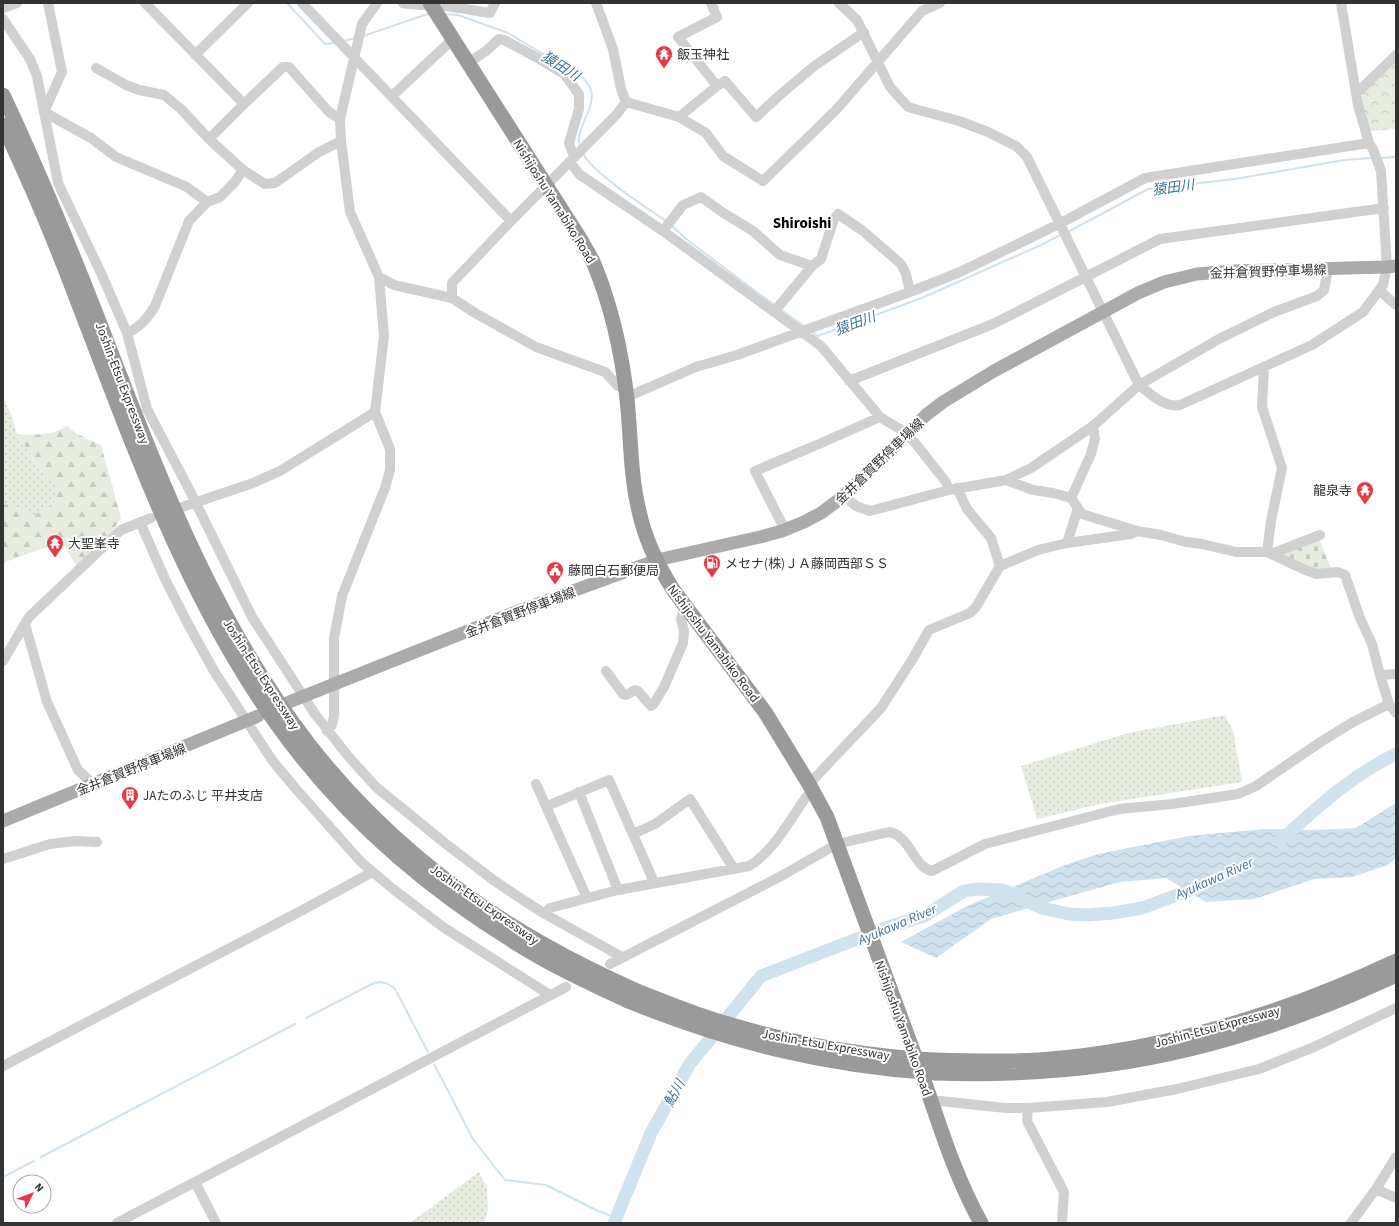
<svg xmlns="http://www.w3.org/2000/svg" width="1399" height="1226" font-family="'Source Sans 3','Noto Sans JP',sans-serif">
  <defs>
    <pattern id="grass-dots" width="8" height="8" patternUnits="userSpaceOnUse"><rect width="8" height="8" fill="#e6ecdf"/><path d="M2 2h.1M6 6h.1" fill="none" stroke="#c6cbc0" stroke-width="1.8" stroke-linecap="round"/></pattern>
    <pattern id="forest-firs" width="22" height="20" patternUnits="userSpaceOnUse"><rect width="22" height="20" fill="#e6ecdf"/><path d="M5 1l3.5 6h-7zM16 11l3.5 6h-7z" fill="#c6cbc0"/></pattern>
    <pattern id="cemetery-stones" width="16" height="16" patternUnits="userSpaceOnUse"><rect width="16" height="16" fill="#e6ecdf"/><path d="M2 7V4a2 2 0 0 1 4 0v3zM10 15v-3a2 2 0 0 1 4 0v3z" fill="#c6cbc0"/></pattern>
    <pattern id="park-crowns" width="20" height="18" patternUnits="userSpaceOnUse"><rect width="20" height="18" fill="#e6ecdf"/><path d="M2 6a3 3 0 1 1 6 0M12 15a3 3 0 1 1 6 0" fill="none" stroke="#c6cbc0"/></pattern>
    <pattern id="water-waves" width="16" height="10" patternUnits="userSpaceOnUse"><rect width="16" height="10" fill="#cfe2ee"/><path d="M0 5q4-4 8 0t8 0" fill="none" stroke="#b2c2cd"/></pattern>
  </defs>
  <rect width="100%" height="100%" fill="#fff"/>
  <!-- grass -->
  <path fill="url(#grass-dots)" d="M3,397L12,417L17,434L48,481L55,478L58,487L53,505L33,516C24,511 14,503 3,505Z
    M1225,715L1233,731L1242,782L1105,803L1037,819L1021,766L1128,733Z
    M479,1172L487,1188L488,1211L484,1223H410Z"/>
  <!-- forest -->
  <path fill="url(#forest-firs)" d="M67,426L77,434L101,445L121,518L114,529L77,567L62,542L18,557L3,563V505C13,503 24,511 33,516L53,505L58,487L55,479L48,481L17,434C34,435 52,436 67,426Z"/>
  <!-- cemetery -->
  <path fill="url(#cemetery-stones)" d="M1319,539L1331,568L1315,570L1280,554Z"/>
  <!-- park -->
  <path fill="url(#park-crowns)" d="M1396,60V129L1369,131L1361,100L1365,89Z"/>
  <!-- water -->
  <path fill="url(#water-waves)" d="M1396,803V858L1388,865L1352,877L1314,879L1254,899L1206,902L1166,878L1120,882L1073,895L991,919L936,958L901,942L967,906L1065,865L1098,854L1189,836L1265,829L1314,830L1356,828Z"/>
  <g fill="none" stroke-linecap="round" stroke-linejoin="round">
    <!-- stream -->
    <path stroke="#cfe2ee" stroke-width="2" d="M287,3L325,44L335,43
      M444,14L458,15L508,33L582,77C584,80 588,84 590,87C599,106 573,130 580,146
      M363,36L428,14
      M344,41L355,38
      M583,153C591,172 647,208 666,221
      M1381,158L1396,157
      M671,225L686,239L762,296L775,305
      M1068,232L1148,189L1235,179L1344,160L1372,158
      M780,309L804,326
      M811,331L818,336L922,298L1043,244L1062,234
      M306,1018L374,983C383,981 388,983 395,989L428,1052
      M434,1064L473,1139L505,1180L546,1185L598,1211L617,1218
      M41,1157L295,1024
      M3,1177L34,1161"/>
    <!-- river -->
    <path stroke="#cfe2ee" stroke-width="13" d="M1280,841C1317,808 1350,776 1396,754
      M614,1223L651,1133L689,1065L761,976L888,927L924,916L964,891L979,889L1003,890L1042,908L1069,914L1088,915L1113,913L1142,908L1204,885"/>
    <!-- minor -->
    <path stroke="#d0d0d0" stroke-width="10" d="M145,3L244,104L283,67H289L329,112L340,119
      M302,3L511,221
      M403,3C413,5 422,5 431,5C451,6 471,10 490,13L495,3
      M596,3L613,49L621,89L626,102
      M839,3L857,20L890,87L908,107L959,121L988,132L1016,146L1027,157L1139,385C1151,394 1164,408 1180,405L1312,345L1363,312L1383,285L1387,267L1381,171L1373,149L1369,143L1358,105L1341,3
      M3,8L17,3
      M3,19L30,59L37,76L58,183L101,273L127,333L147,409L191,493L252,617L315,714L348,756L376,787L446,844L492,879L520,898L545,914L622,957
      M195,55L248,3
      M468,63L486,51L499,39L504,40L536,57L564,74L579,94V109L569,143L574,157
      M96,68L126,85L139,90L164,95L181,109L209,139L243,170
      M717,86L725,81L756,117L780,95L813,67L864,32
      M1356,94L1396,55
      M392,96L453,39
      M626,102L679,117L706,133L723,156L763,181L836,110L922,11L940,3
      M44,112L91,138L116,157L187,187L207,202
      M44,112L62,72L48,3
      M679,117L717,86L678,37L717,17L711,3
      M209,139L244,104
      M570,162L579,174L663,231L821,346L880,417L908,434L946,482L949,490
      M663,231L683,205L701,197L722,212L753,231L780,255L812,266
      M379,277L394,285L452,298L475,313L536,347L605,372L618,386L625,389
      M1379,290L1396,305
      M452,298V283L511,221L617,114L626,102
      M774,312L812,266L821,259L834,219L838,214L863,231L901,264L906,274L910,292
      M127,333C140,328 148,318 155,306L189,221L207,202L220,197L234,183L243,170L265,184L275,183L319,152L341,141
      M1264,368L1262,407L1282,468L1271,521L1267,552
      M849,381L993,324L1160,239L1384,208
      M627,397L696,367L737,355L910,292L960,272L1059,224L1145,178L1369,143
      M1006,480L1033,490L1053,493L1071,498L1082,514L1137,531L1161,535L1186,542L1202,544L1236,552H1267L1303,569L1316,574L1338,572L1345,575L1360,618L1372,644L1380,675L1389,704L1396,713
      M957,488L967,509L991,538L1000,566
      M844,496L856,506L870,511L949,490L1006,480L1031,468L1093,426L1139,385L1219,339L1274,312L1317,296L1324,290L1328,269
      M1071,498L1091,454L1095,439L1093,426
      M182,507L253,483L280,471L375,412
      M140,522L165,579L188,624L214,671L272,760L296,789L361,862L393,889L443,927L550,995
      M785,530L755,471L819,444L880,417
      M1067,543L1078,508
      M1271,554L1320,535
      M25,624L47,702L78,770L93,784
      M3,661L29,617L121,530L151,518
      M606,671L623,694L626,695L635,690L638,691L651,706L653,705L664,687L683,643L684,631L681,619L686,607
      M1380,675L1396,674
      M327,731L332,725L334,716V638L342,596L385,488L390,470V449L375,412L384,336L379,277L350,212L341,141L340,119L362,24L377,3
      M536,784L587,898
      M809,784L881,708L912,660L929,630L970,613L976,607L1000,566L1038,550L1067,543L1131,534L1137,531
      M579,792L618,890
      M547,806L609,780L654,882
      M633,834L655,824L690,799L734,869
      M3,859L50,844L75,841L97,842
      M545,914L550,908L618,890L749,866C773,852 790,820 806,797L814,792
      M610,964L783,875L837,844L889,832C911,836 913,867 932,871L985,844L1119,809L1172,804L1238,794L1256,786L1322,741L1353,722L1389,704
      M3,1066L299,912L367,875L371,871
      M931,1102L940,1101L1006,1108H1028L1107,1102L1177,1089L1259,1069L1314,1047L1396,1008
      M1028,1108L1027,1121L1064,1192L1062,1223
      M195,1182L216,1223
      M1376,1189L1396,1198
      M117,1223L566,987
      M1351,1223L1376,1189L1396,1157"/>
    <!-- major -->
    <path stroke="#ababab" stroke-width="13" d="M289,702L508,615L657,560L760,537L782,531L804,522L821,513L844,496L926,415L943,402L994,371L1138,293L1164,282L1197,274L1233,271L1387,267L1396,266
      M3,821L258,716"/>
    <!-- highway -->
    <path stroke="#9a9a9a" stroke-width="15" d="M430,3L579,237C584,246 590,255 594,264C611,305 622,355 627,399C631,436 630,474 639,511C645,540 658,566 674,591L765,712L809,784L827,817L926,1086C942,1133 957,1180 981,1223
      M3,95C41,176 75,259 107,342C161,482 215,623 308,743C371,825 455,895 545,945C575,962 606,977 637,991
      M3,125C30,182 55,241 77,300C133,445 185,595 276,723C344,819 435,896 536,955C565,972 596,986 626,1000
      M933,1060C968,1061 1004,1062 1039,1060C1164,1051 1283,1014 1396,961
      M936,1073C1023,1076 1110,1069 1194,1048C1264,1031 1331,1005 1396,975"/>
    <!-- highway-bridge -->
    <path stroke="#9a9a9a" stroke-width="15" d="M637,991C657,999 677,1007 697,1014C773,1040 853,1055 933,1060
      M626,1000C728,1042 826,1066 936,1073"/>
  </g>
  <!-- icons -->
  <defs>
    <g id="temple-pin" transform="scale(0.9)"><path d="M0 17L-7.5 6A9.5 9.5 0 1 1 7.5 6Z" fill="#e63946" stroke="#fff"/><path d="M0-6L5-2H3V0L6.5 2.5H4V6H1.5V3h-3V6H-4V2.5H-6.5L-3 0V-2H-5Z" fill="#fff"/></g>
    <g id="fuel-pin" transform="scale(0.9)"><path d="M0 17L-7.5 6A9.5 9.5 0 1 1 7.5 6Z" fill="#e63946" stroke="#fff"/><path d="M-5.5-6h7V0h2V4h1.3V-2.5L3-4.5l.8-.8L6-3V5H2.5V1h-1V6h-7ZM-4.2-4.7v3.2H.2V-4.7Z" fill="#fff"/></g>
    <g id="civic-pin" transform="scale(0.9)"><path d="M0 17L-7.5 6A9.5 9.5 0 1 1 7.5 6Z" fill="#e63946" stroke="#fff"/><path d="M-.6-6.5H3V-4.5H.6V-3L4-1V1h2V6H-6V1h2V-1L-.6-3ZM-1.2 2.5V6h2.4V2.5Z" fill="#fff"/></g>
    <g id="building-pin" transform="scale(0.9)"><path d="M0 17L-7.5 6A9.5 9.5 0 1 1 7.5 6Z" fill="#e63946" stroke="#fff"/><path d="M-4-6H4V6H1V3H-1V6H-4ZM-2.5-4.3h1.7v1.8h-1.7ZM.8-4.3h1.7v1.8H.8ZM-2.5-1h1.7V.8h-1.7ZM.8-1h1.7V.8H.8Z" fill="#fff"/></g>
  </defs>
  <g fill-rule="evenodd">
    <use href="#temple-pin" x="664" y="54"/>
    <use href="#temple-pin" x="1365" y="490"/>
    <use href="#temple-pin" x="55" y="543"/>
    <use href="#fuel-pin" x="712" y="563"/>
    <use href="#civic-pin" x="555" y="570"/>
    <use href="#building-pin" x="130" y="795"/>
  </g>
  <g text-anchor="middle" stroke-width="4" stroke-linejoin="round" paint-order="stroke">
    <!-- poi labels -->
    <g font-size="13" fill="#333" stroke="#fff" text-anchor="start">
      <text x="677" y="59">飯玉神社</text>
      <text x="1352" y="495" text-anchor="end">龍泉寺</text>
      <text x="68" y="548">大聖峯寺</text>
      <text x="725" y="568">メセナ(株)ＪＡ藤岡西部ＳＳ</text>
      <text x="568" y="575">藤岡白石郵便局</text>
      <text x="143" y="800">JAたのふじ 平井支店</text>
    </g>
    <!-- street labels -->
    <g font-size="13" fill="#333" stroke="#fff">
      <text transform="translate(555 201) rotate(58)" y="5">Nishijoshu Yamabiko Road</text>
      <text transform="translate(1268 271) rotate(-2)" y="5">金井倉賀野停車場線</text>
      <text transform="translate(123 383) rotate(69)" y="5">Joshin-Etsu Expressway</text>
      <text transform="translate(879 461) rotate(-44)" y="5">金井倉賀野停車場線</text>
      <text transform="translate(520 612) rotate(-21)" y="5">金井倉賀野停車場線</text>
      <text transform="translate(714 643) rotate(53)" y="5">Nishijoshu Yamabiko Road</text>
      <text transform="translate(262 674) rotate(57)" y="5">Joshin-Etsu Expressway</text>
      <text transform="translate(131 769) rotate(-22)" y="5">金井倉賀野停車場線</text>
      <text transform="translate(485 904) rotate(35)" y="5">Joshin-Etsu Expressway</text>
      <text transform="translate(1217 1026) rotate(-15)" y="5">Joshin-Etsu Expressway</text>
      <text transform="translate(904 1028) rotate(70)" y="5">Nishijoshu Yamabiko Road</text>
      <text transform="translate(826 1044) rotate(10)" y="5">Joshin-Etsu Expressway</text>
    </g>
    <!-- water labels -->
    <g font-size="14" font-style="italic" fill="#3f7597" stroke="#fff">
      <text transform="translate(561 66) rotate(32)" y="5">猿田川</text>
      <text transform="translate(1173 187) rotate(-8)" y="5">猿田川</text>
      <text transform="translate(855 323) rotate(-20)" y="5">猿田川</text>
      <text transform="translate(1214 878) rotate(-24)" y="5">Ayukawa River</text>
      <text transform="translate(897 924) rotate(-23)" y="5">Ayukawa River</text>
      <text transform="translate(674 1093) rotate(-61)" y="5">鮎川</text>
    </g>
    <!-- quarter labels -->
    <g font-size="15" font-weight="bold" fill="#000" stroke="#fff">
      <text x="802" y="228">Shiroishi</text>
    </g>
  </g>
  <!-- border -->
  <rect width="1399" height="1226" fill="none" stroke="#333333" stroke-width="8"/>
  <!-- north arrow -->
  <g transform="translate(32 1194) rotate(48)"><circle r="19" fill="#ffffff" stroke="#adadad"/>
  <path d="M0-3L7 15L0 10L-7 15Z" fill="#e63946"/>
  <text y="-6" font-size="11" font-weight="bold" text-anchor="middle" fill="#333333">N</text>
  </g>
</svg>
